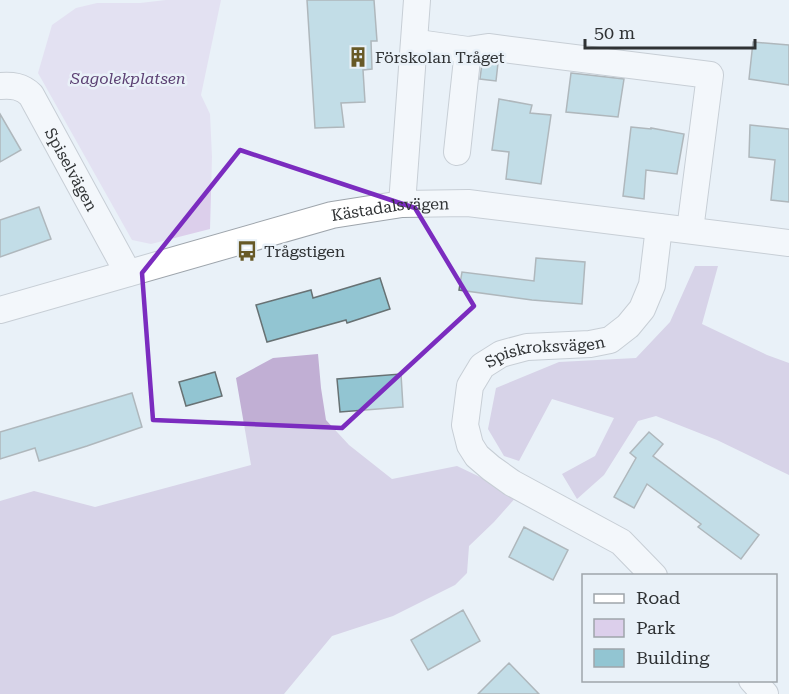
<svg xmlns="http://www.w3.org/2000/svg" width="789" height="694" font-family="'Roboto Serif',serif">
  <rect width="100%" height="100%" fill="#e9f1f8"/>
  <!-- green -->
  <path fill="#dccfeb" d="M166,0H221L201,95L210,114L212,157L210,229L151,244L132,240L38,73L52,25L76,8L97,3H140Z"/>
  <!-- forest -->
  <path fill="#c1afd4" d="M695,266H718L702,324L767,355L789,363V475L717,440L656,416L638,421L604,475L577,499L562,474L595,456L614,418L552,399L519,461L504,456L488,429L496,388L559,362L636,358L670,322Z
    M318,354L321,388L326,420L349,445L392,479L457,466L518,495L494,522L469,546L467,573L455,585L393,616L332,636L284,694H0V501L34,491L95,507L251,465L236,378L273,358Z"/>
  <!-- building -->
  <path fill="#92c5d2" stroke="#687274" stroke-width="1.5" d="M307,0H374L377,41H371L372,69L363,70L365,102L341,103L344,127L315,128Z
    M753,42L789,45V85L749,79Z
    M488,62L498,63L496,81L480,79L482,63Z
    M571,73L624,79L618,117L566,112Z
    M499,99L532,105L530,113L551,115L541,184L506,179L509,152L492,150Z
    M0,114L21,150L0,162Z
    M750,125L789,129V202L771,200L775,160L749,157Z
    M631,127L651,129V128L684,134L677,174L646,170L644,199L623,196Z
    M39,207L51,239L0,257V220Z
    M536,258L585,262L582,304L532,300L459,290L462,272L534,281Z
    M380,278L390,309L347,323L346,320L267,342L256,305L311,290L313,298Z
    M215,372L222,396L186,406L179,382Z
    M401,374L403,407L340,412L337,379Z
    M132,393L142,427L87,446L39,461L35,448L0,459V432Z
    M649,432L663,444L653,456L759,535L741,559L698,527L701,524L647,484L634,508L614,497L636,458L630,453Z
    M524,527L568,550L553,580L509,557Z
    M463,610L480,641L428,670L411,640Z
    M509,663L539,694H478Z"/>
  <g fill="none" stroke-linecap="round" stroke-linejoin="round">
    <!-- minor casing -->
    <g stroke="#9ea5ac" stroke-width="28">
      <g id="minor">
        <path d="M414,45L425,44L468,50L488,47L710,75L690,230"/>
        <path id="s1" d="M0,86C12,85 22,86 31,95L128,273"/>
        <path d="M457,152L468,50"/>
        <path d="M402,204L417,0"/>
        <path id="s2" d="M0,310L332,215L402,204L468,203L789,243"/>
        <path id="s3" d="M654,576L621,542L512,483L491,468L477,456L470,445L465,425L470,386L482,366L501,354L527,347L590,344L610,340L628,326L642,309L652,285L659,227"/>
        <path d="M752,680L765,694"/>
      </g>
    </g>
    <!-- minor -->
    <use href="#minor" stroke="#fff" stroke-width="26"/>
  </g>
  <!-- marked area -->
  <path d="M0 0H789V694H0ZM240,150L415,208L474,306L342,428L153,420L142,273Z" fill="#e9f1f8" fill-opacity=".55" fill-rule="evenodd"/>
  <path fill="none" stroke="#7b2cbf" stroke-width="4.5" stroke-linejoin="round" d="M240,150L415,208L474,306L342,428L153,420L142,273Z"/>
  <!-- icons -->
  <defs>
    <g id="building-bare" transform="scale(1.62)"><path d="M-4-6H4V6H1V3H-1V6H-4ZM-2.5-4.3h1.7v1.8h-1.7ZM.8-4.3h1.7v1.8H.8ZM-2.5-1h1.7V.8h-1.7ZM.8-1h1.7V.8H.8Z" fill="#675926" stroke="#e9f1f8" stroke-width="2.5" paint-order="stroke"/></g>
    <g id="bus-bare" transform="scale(1.62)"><path d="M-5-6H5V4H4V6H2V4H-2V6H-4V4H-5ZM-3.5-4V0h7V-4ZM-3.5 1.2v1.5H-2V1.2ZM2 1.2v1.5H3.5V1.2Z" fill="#675926" stroke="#e9f1f8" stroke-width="2.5" paint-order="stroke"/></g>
  </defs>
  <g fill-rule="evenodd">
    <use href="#building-bare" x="358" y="57"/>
    <use href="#bus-bare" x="247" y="251"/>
  </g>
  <g text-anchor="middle" stroke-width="5" stroke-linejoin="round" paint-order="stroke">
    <!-- poi labels -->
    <g font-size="16" fill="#2f3234" stroke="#e9f1f8" text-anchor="start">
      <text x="375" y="63">Förskolan Tråget</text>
      <text x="264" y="257">Trågstigen</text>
    </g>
    <!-- park labels -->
    <g font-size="16" font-style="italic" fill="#5d4274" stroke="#e9f1f8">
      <text x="128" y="84">Sagolekplatsen</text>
    </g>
    <!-- street labels -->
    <g font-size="16" fill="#2f3234" stroke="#e9f1f8">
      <text dy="6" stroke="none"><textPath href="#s1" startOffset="118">Spiselvägen</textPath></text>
      <text dy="6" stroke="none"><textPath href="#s2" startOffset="404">Kästadalsvägen</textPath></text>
      <text dy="6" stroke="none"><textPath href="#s3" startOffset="378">Spiskroksvägen</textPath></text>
    </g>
  </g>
  <!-- legend -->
  <rect x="582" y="574" width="195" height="108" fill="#e9f1f8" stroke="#9fa5aa" stroke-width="1.5"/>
  <rect x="594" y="594" width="30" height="9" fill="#ffffff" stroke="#9fa5aa" stroke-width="1.5"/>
  <text x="636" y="604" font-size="18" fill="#2f3234">Road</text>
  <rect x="594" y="619" width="30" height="18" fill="#dccfeb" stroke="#9fa5aa" stroke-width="1.5"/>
  <text x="636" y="634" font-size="18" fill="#2f3234">Park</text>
  <rect x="594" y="649" width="30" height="18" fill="#92c5d2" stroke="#9fa5aa" stroke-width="1.5"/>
  <text x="636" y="664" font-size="18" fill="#2f3234">Building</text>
  <!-- scale -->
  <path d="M585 39v9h170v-9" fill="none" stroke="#2f3234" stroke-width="3"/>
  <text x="594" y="39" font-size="18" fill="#2f3234" stroke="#e9f1f8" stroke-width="4.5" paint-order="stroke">50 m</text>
</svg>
